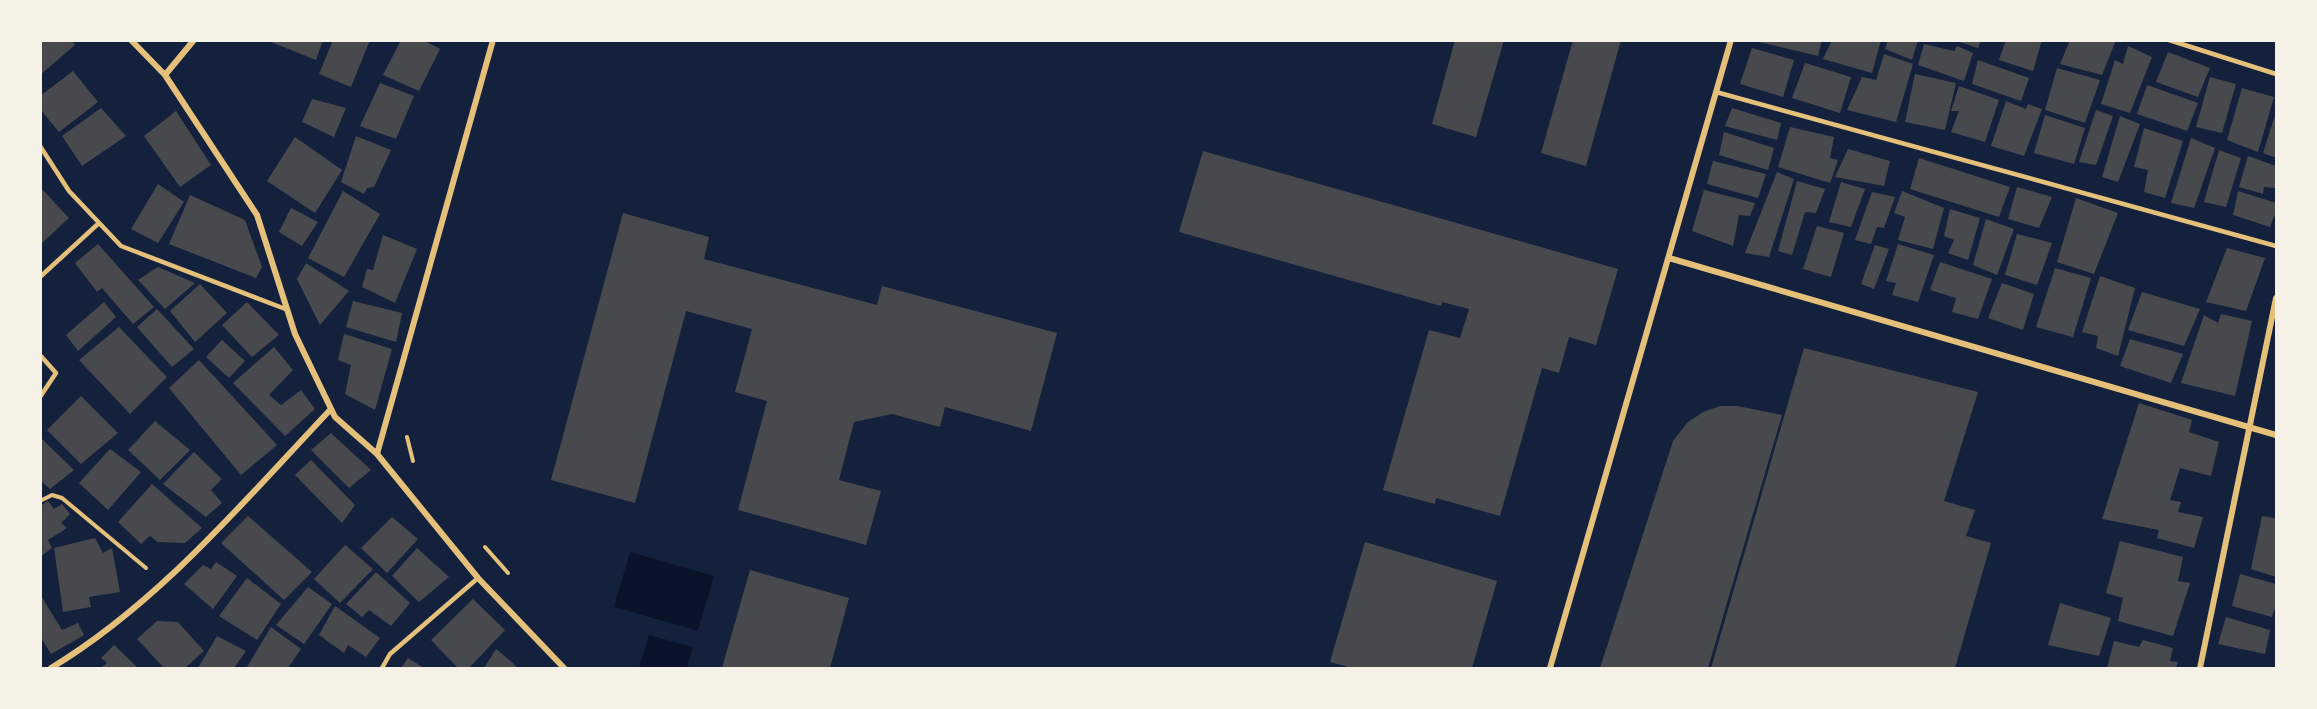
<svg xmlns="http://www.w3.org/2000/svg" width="2317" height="709" font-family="Barlow,sans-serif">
  <rect width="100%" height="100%" fill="#14213d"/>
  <!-- water -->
  <path fill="#0b132b" d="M630,552L714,576L698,631L614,607Z
    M649,635L693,647L687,668H639Z"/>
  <!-- building -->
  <path fill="#48494c" d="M40,40H71L75,45L40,75Z
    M266,40H323L316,60Z
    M333,40H370L351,87L319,74Z
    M401,40H423L440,49L419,91L383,75Z
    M1455,40H1504L1476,137L1432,124Z
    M1573,40H1621L1586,166L1541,153Z
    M1751,40H1822L1818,56Z
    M1832,40H1881L1872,73L1823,59Z
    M1888,40H1918L1912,60L1885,49Z
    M1954,40H1981L1978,48Z
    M2006,40H2042L2033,71L1999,60Z
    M2070,40H2116L2102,75L2060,64Z
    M1924,44L1954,51L1957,46L1973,53L1964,81L1918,65Z
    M2128,46L2152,57L2130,113L2101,104L2115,60L2123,64Z
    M1752,48L1794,60L1783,97L1740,84Z
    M2168,52L2210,68L2198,97L2156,82Z
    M1884,54L1913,64L1896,122L1847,110L1862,77L1876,80Z
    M1978,60L2029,78L2021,101L1972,84Z
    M1805,63L1851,77L1840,113L1792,98Z
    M2057,68L2100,80L2085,123L2045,110Z
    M73,71L98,102L59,132L40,109V96Z
    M1915,74L1956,83L1945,130L1905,122Z
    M2210,77L2236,84L2222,133L2196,127Z
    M380,83L414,96L396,139L360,126Z
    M2147,85L2198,103L2187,131L2137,114Z
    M1959,86L1999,100L1985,142L1951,132L1959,111H1951Z
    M2242,88L2274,97L2258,152L2227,140Z
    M312,99L346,108L334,137L302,122Z
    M2006,101L2026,109L2028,104L2042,109L2024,156L1991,146Z
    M101,108L126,136L82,166L62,136Z
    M1732,108L1781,123L1777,140L1725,126Z
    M2096,110L2113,116L2096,165L2079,162Z
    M176,111L211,165L180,187L144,136Z
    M2276,112V158L2263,153Z
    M2045,115L2085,128L2074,164L2034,153Z
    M2120,116L2140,124L2118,182L2102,177Z
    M1790,127L1834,137L1830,158L1838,160L1830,183L1778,167Z
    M2144,128L2183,141L2165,198L2144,192L2148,170L2134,167Z
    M1724,132L1774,148L1768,170L1719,155Z
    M356,136L391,150L374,187L367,188L364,194L341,182Z
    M295,137L342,170L315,213L267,181Z
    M2191,138L2215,148L2194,208L2171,203Z
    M1848,149L1890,161L1884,186L1835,177Z
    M2219,150L2241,158L2226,207L2204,202Z
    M1203,151L1618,269L1596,345L1569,337L1559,373L1542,368L1500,516L1436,498L1435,504L1383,490L1429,330L1460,338L1469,309L1442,302L1441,306L1179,232Z
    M2248,156L2276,166V188L2264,187L2263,194L2239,187Z
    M1919,158L2010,187L1999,217L1910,189Z
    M1713,161L1766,174L1758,198L1707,184Z
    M1777,172L1794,179L1769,257L1745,253Z
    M1797,181L1825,189L1816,213L1805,212L1792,255L1778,251Z
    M1841,182L1865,189L1851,227L1829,222Z
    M158,184L184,202L158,243L131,229Z
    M40,187L69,218L40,245Z
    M2017,187L2052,197L2039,228L2008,219Z
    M1704,190L1755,203L1750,216L1739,215L1733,246L1692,231Z
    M343,191L380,214L344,277L308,258Z
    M1902,191L1944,208L1933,249L1898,240L1905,217L1894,213Z
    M2238,191L2276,203V212L2270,227L2233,215Z
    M1872,192L1895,197L1884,228L1877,227L1871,244L1855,240Z
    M190,195L245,220L262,267L256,278L169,244Z
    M2076,198L2118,213L2094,274L2057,262Z
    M291,208L318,222L302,246L279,232Z
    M1950,209L1980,218L1968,260L1948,253L1954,240L1944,236Z
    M623,213L709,237L704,259L877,305L882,286L1057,333L1031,431L945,407L940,427L892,414L854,422L839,480L881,491L866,545L738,510L767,401L735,392L752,329L686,311L635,503L551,480Z
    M1986,219L2014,229L1997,275L1973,265Z
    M1817,226L1844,233L1831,277L1803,269Z
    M2017,234L2052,243L2037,285L2005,275Z
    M383,235L417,249L395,303L362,287L367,269L373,270Z
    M98,244L154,307L133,324L102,288L97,292L75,263Z
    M1898,244L1934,255L1918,302L1892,295L1896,283L1886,281Z
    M1875,245L1889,249L1874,289L1861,284Z
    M2227,248L2265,258L2246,311L2206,302Z
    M1940,262L1992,279L1978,319L1952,312L1956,298L1930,290Z
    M306,263L349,291L320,325L297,279Z
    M158,267L195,283L165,309L138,280Z
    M2055,268L2091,278L2073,337L2036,327Z
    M2100,276L2135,288L2118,356L2096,348L2098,336L2082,332Z
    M2002,283L2034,294L2023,330L1988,318Z
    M200,284L227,313L195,342L170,311Z
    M2142,292L2200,309L2184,346L2128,330Z
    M353,301L402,313L396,342L346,327Z
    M104,302L116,317L78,351L66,335Z
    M247,302L279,335L252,357L222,325Z
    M157,309L194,349L172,367L137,327Z
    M2221,314L2252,321L2235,396L2181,383L2204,315L2218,323Z
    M119,327L167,377L130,414L79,360Z
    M344,334L392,349L375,410L345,394L351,365L338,360Z
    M2130,339L2183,354L2171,383L2120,366Z
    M222,340L245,361L229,378L206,357Z
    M274,347L293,370L269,395L281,405L301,390L315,409L285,436L233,383Z
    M1804,348L1978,392L1944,501L1975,510L1966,536L1991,543L1955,668H1711Z
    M199,360L277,445L241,475L169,388Z
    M81,396L118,433L81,464L47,430Z
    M2139,403L2192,420L2189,432L2219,442L2211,476L2180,468L2170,500L2181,502L2178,512L2203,517L2194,548L2157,538L2159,530L2102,519Z
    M1720,406H1737L1782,415L1708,668H1600L1673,441L1687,423L1703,412Z
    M155,421L190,450L160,480L128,450Z
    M331,433L371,470L349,488L311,450Z
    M40,437L74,470L50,489L40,480Z
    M110,449L141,472L108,510L79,483Z
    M194,452L222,479L211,490L222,503L206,517L163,484Z
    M311,460L355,505L342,523L295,475Z
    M152,484L202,528L185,543L158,542L150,536L141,544L118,522Z
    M48,501L54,509L62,504L70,514L61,523L67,528L48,540L52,548L40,557V506Z
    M248,516L312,572L284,600L221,543Z
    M2262,516L2276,518V577L2251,569Z
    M392,517L418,539L387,573L361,548Z
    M95,538L103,553L112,548L120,592L89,597L91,607L63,612L54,548Z
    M2120,541L2183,557L2178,581L2190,583L2173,636L2118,621L2123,598L2106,593Z
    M1365,542L1497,581L1472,668H1352L1330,662Z
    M345,545L373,569L340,603L314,579Z
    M417,548L449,577L419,602L392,576Z
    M216,562L237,576L213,609L184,584L203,565L211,569Z
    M750,570L849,598L830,668H722Z
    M376,572L410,603L391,626L369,610L362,617L346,604Z
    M2240,574L2276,584V605L2272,617L2232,606Z
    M247,578L281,604L257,640L219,616Z
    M308,587L332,604L304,644L276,625Z
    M40,594L62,630L78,623L84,635L51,654L40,636Z
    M473,599L505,630L469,668H458L431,640Z
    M2060,603L2111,618L2099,656L2048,645Z
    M335,606L380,638L366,657L348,645L344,653L319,635Z
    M2226,617L2270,630L2265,654L2218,644Z
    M157,621L178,622L204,651L185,668H164L137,639Z
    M271,627L301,649L288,668H249L247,667Z
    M217,636L246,651L234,668H198Z
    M2143,640L2173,648L2170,661L2178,662L2176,668H2107L2114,641L2139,647Z
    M114,645L138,668H101L107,663L101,658Z
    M496,649L513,663L517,668H484Z
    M408,658L424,668H401Z"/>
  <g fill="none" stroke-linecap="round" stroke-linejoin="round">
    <!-- path -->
    <path stroke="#e5c07b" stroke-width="4" d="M407,437L413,461
      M40,501L52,495L62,498L146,568
      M485,547L508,573"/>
    <!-- service -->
    <path stroke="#e5c07b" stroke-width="4.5" d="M2169,40L2276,74
      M1716,92L2276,246
      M40,146L69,191L121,246L288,310
      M40,277L99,223
      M40,355L56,373L40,397
      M382,668L390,654L478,578"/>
    <!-- minor -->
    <path stroke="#e5c07b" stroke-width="6" d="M131,40L165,75L257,215L295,334L335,417L377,454L478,578L564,668
      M165,75L194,40
      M1669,258L2276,435
      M377,454L493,40
      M51,668C160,602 244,501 331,409
      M1550,668L1731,40
      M2200,668L2276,298"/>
  </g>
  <!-- border -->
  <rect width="2317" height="709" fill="none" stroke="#f6f1e7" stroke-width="84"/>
</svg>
